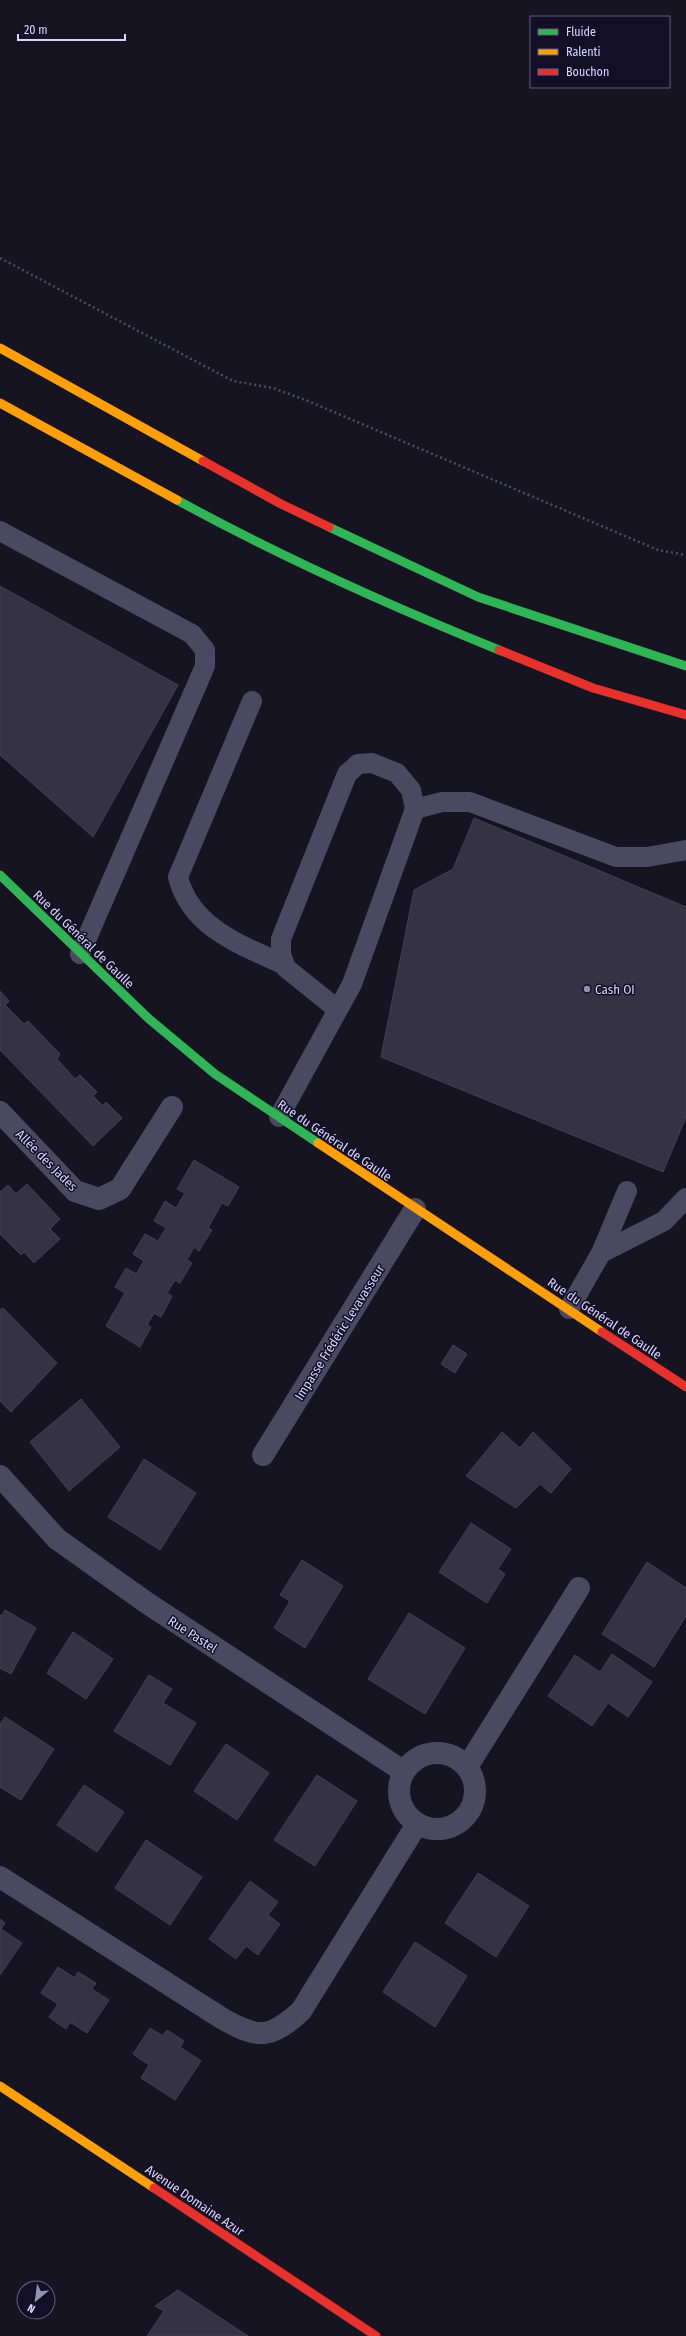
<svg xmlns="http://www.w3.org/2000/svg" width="686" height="2336" font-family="'Fira Sans Condensed',sans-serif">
  <rect width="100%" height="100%" fill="#161421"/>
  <!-- building -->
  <path fill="#343243" stroke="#433f54" d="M0,586L178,685L93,837L0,755Z
    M474,818L686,907V1117L663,1172L381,1057L414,890L453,869Z
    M0,991L9,1001L5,1005L24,1024L28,1021L60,1054L57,1059L75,1079L80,1075L97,1092L93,1096L103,1106L106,1102L122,1118L93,1146L0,1050Z
    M194,1160L239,1187L228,1206L222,1203L208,1228L212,1230L199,1251L194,1247L187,1260L192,1263L180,1283L175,1280L167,1293L172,1296L161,1317L154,1313L147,1325L151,1327L140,1347L106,1326L125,1293L115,1287L126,1268L136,1274L144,1261L133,1254L145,1234L158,1241L166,1228L154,1221L165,1201L176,1208L185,1193L177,1189Z
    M27,1184L60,1219L50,1229L60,1239L34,1263L24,1252L21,1255L0,1234V1192L8,1185L16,1194Z
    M3,1308L57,1363L11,1412L0,1401V1310Z
    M453,1345L467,1354L455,1373L441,1364Z
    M81,1399L120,1447L69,1491L30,1442Z
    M502,1432L520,1448L533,1432L571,1469L551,1493L540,1484L516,1508L466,1476Z
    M144,1459L196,1493L160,1550L108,1517Z
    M471,1523L511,1549L498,1569L505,1574L487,1603L439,1572Z
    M302,1560L343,1586L305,1648L274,1628L290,1601L280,1595Z
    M647,1562L686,1588V1616L654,1667L602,1634Z
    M5,1610L36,1628L11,1674L0,1668V1615L2,1616Z
    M409,1613L465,1648L425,1714L368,1679Z
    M73,1632L113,1659L86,1699L47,1673Z
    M612,1654L652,1682L628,1717L608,1703L592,1726L548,1696L575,1655L600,1672Z
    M149,1675L172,1689L163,1703L196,1723L170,1765L114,1731Z
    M5,1717L54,1749L21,1800L0,1787V1724Z
    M226,1744L269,1773L237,1820L194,1791Z
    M317,1775L357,1801L315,1866L274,1840Z
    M84,1785L124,1812L97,1852L57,1825Z
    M146,1840L202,1877L170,1925L115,1888Z
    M478,1873L529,1906L496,1957L445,1923Z
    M250,1881L278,1902L268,1915L280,1924L258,1955L246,1946L236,1959L209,1939Z
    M0,1919L5,1923L1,1929L22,1943L0,1975Z
    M415,1942L467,1976L435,2027L383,1992Z
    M58,1967L75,1978L78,1972L96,1983L92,1989L109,2000L87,2033L70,2022L66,2029L49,2017L58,2004L41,1993Z
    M150,2028L163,2036L167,2030L184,2041L180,2047L201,2061L175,2100L141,2078L149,2065L133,2054Z
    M178,2290L248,2336H147L164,2311L155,2306Z"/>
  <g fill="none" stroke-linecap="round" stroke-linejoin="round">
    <!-- path -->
    <path stroke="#44505f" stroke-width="2.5" stroke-dasharray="2 3" stroke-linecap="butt" d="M0,258L233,381L273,388L308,401L658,550L686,555"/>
    <!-- lane -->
    <path stroke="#4a4962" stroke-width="20" d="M0,531L192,634L205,650V666L80,954
      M252,701L178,877C191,928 241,945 285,965
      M415,809L442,802H470L616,857H647L686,850
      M279,1117L352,984L415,809L411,790L397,773L372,763L358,764L347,774L281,939V954L286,968L337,1009
      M601,1253L627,1191
      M569,1309L601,1253L664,1221L686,1198"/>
    <!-- street -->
    <path stroke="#4a4962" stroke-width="22" d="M0,1112L75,1191L99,1199L120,1189L172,1107
      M263,1455L415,1209
      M0,1476L57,1539L147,1603L403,1771
      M399 1791a38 38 0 1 1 76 0a38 38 0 1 1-76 0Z
      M467,1767L579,1588
      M0,1877L223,2019C259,2039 270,2039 301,2011L417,1824"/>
    <!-- fast -->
    <path stroke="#30b455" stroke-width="9" d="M177,500C281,557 390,606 499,650
      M329,527L478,597L686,666
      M0,875L148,1018L215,1074L318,1143"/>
    <!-- slow -->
    <path stroke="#ff9f0a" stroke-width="9" d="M0,348L203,461
      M0,403L177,500
      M318,1143L602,1332
      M0,2086L154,2188"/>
    <!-- jam -->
    <path stroke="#e5322d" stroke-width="9" d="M203,461L281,504L329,527
      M499,650L593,688L686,715
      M602,1332L686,1387
      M154,2188L376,2336"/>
  </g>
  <!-- markers -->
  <circle fill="#9591b1" stroke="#130f26" stroke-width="1.5" cx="587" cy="989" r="4"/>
  <g text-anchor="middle" stroke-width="3" stroke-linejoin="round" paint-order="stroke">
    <!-- street labels -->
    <g font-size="13" fill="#d9d4ff" stroke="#130f26">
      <text transform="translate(84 939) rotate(44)" y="5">Rue du Général de Gaulle</text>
      <text transform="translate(335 1140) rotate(34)" y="5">Rue du Général de Gaulle</text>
      <text transform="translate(47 1160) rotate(45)" y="5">Allée des Jades</text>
      <text transform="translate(605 1318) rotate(34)" y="5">Rue du Général de Gaulle</text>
      <text transform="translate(339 1332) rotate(-58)" y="5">Impasse Frédéric Levavasseur</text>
      <text transform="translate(193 1634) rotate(33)" y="5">Rue Pastel</text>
      <text transform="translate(195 2200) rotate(34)" y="5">Avenue Domaine Azur</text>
    </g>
    <!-- poi labels -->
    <g font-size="13" fill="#d9d4ff" stroke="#130f26" text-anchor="start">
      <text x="595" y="994">Cash OI</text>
    </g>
  </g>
  <!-- legend -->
  <rect x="530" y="16" width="140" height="72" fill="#130f26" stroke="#625e7d"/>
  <rect x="538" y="29" width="20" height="6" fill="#30b455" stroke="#625e7d"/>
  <text x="566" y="36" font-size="12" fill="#d9d4ff">Fluide</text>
  <rect x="538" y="49" width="20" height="6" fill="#ff9f0a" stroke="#625e7d"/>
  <text x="566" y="56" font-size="12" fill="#d9d4ff">Ralenti</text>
  <rect x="538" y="69" width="20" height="6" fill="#e5322d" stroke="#625e7d"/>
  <text x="566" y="76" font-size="12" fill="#d9d4ff">Bouchon</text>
  <!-- north arrow -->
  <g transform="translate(36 2300) rotate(209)"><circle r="19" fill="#130f26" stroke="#625e7d"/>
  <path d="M0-3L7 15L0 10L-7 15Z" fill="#9591b1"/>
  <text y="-6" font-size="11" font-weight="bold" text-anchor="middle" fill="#d9d4ff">N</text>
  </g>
  <!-- scale -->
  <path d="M18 34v6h107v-6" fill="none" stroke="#d9d4ff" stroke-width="2"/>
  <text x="24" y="34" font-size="12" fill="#d9d4ff" stroke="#130f26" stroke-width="3" paint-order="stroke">20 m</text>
</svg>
